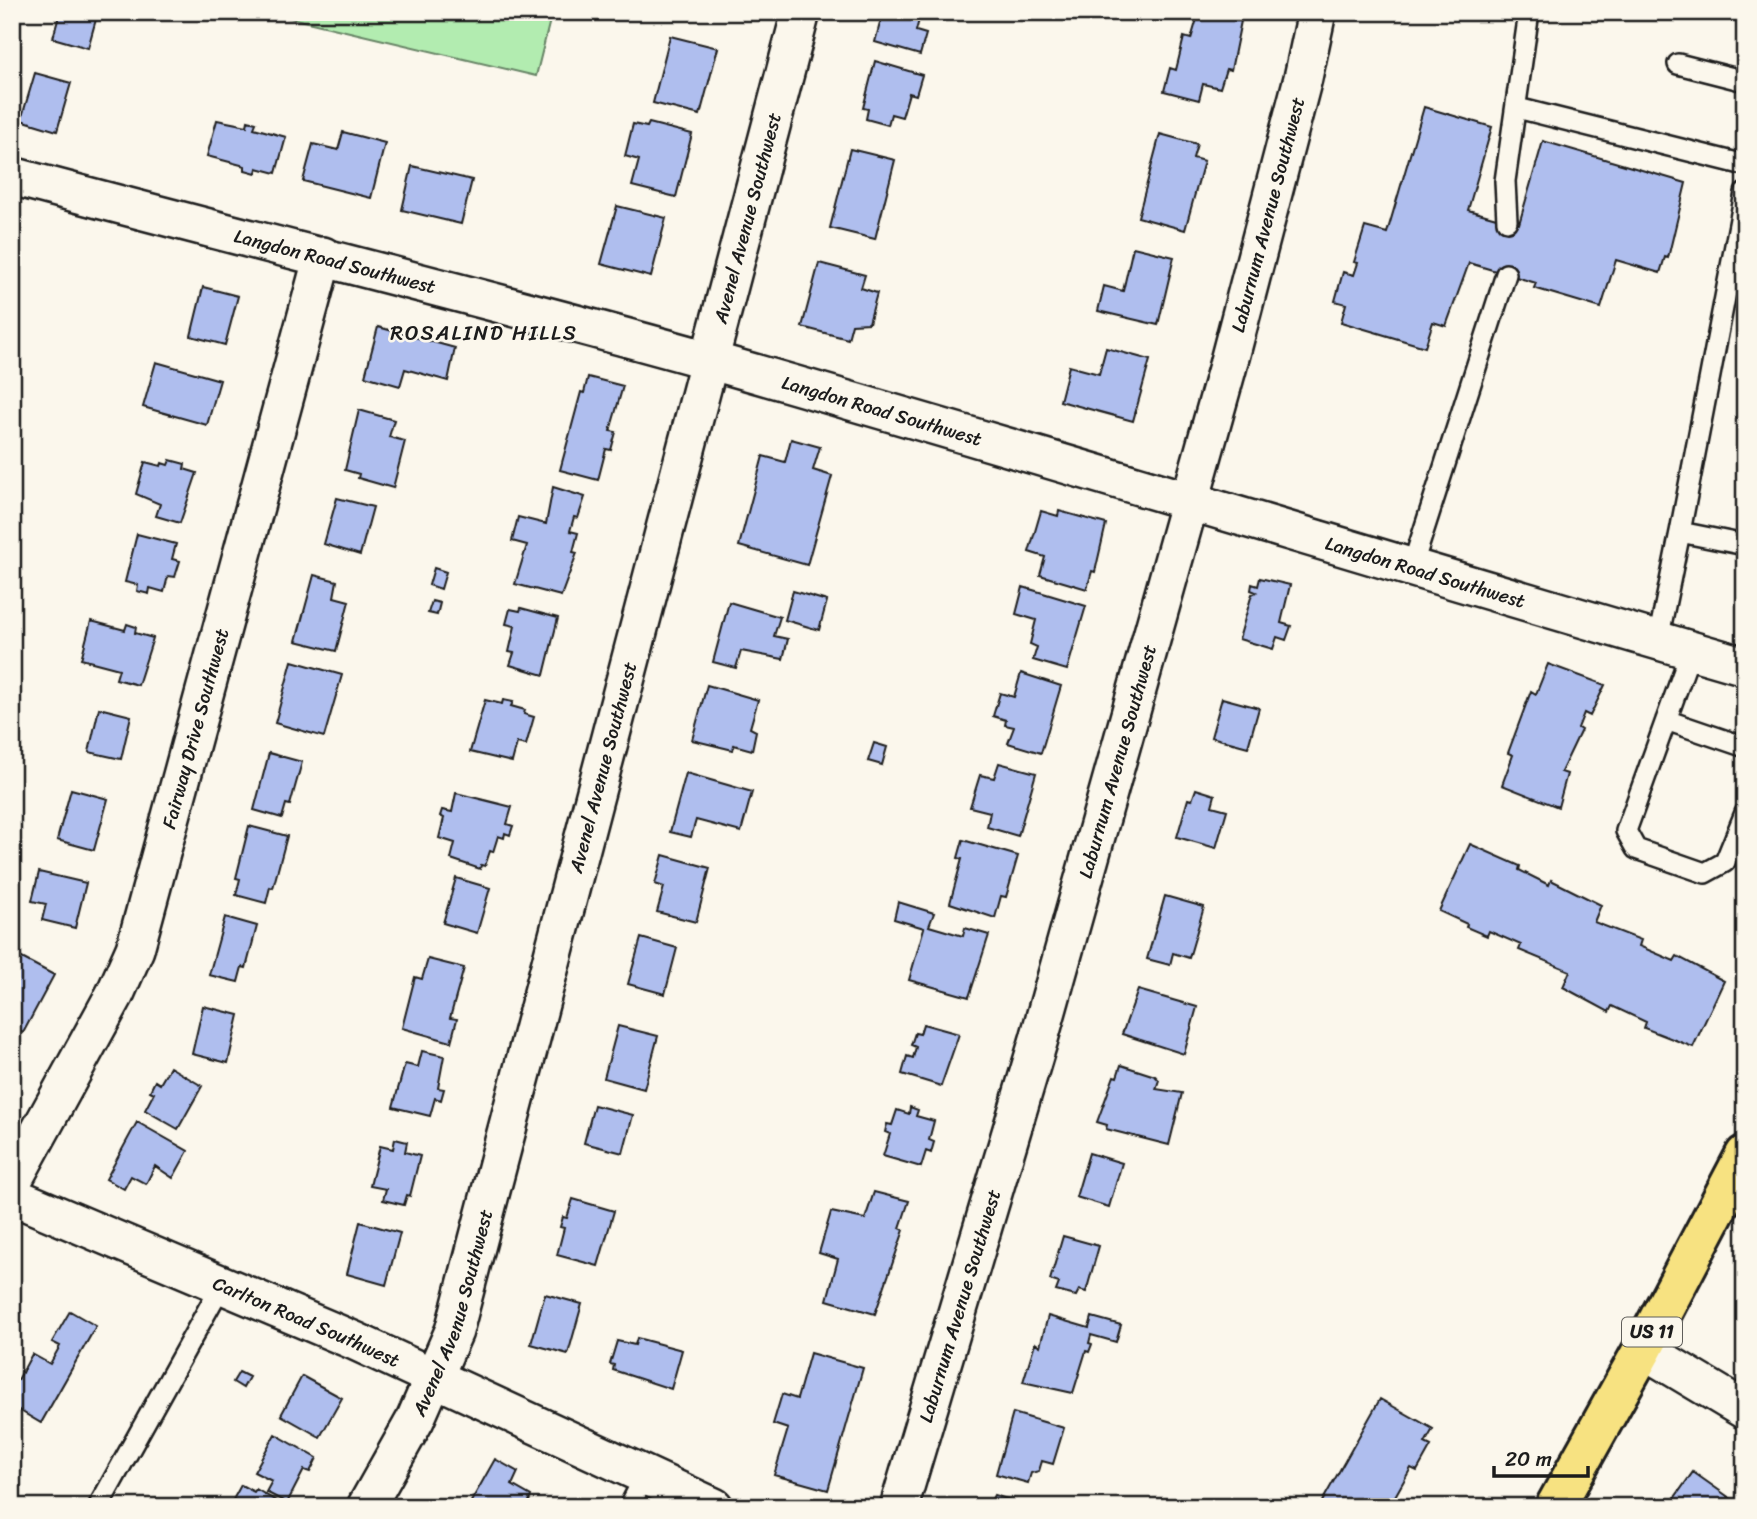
<svg xmlns="http://www.w3.org/2000/svg" width="1757" height="1519" font-family="Sriracha,sans-serif">
  <rect width="100%" height="100%" fill="#fbf7ec"/>
  <filter id="ink" filterUnits="userSpaceOnUse"><feTurbulence type="fractalNoise" baseFrequency=".0143" numOctaves="2"/><feDisplacementMap in="SourceGraphic" scale="14" xChannelSelector="R" yChannelSelector="G"/><feConvolveMatrix kernelMatrix="1 2 1 2 8 2 1 2 1" color-interpolation-filters="sRGB"/></filter>
  <g filter="url(#ink)">
    <!-- green -->
    <path fill="#b2ecb0" stroke="#678466" stroke-width="2" d="M265,12H552L536,76Z"/>
    <!-- building -->
    <path fill="#afbeee" stroke="#1c1c1c" stroke-width="2" d="M60,12H98L88,48L53,38Z
      M883,12H921L916,31L926,34L920,55L875,42Z
      M1199,12L1241,21L1231,70L1226,69L1220,88L1203,84L1199,100L1164,91L1170,68L1176,70L1184,37L1191,39Z
      M670,36L718,48L700,115L653,103Z
      M875,61L922,75L916,95L909,93L902,117L891,114L888,125L866,119L868,109L863,108Z
      M35,73L71,83L57,131L21,120Z
      M1424,107L1492,127L1468,210L1507,221L1519,224L1543,141L1686,183L1668,258L1665,257L1660,273L1616,260L1601,308L1534,288L1536,283L1469,263L1446,326L1433,322L1425,347L1341,322L1346,304L1335,301L1343,272L1354,275L1358,263L1354,262L1365,227L1387,233Z
      M217,120L247,126L248,121L256,123L254,128L286,137L276,173L257,168L256,173L245,170V166L207,156Z
      M649,123L692,134L676,197L632,186L639,160L625,156L633,124L647,127Z
      M343,132L385,143L371,198L303,181L313,144L338,150Z
      M1160,134L1197,144L1193,158L1204,161L1185,230L1138,217Z
      M850,149L895,160L875,239L830,228Z
      M412,166L472,180L461,224L402,210Z
      M617,206L666,218L651,277L601,264Z
      M12,235L21,237L12,267Z
      M1133,247L1174,257L1158,325L1098,311L1104,286L1123,291Z
      M819,263L865,275L861,288L877,293L869,323L852,324L848,339L802,327Z
      M203,287L238,296L225,345L191,336Z
      M378,327L455,348L448,381L405,369L400,386L365,376Z
      M1106,348L1150,360L1133,421L1060,401L1069,366L1099,374Z
      M156,362L220,380L207,425L143,407Z
      M588,377L623,386L610,431L616,432L611,450L606,449L598,480L560,470L581,392L584,393Z
      M359,410L394,420L389,437L405,441L393,488L358,478L359,474L345,470Z
      M791,439L820,447L813,470L832,476L807,565L739,546L763,456L785,462Z
      M170,460L185,464L184,469L197,473L180,523L156,516L160,504L136,494L145,462L161,466L162,463L168,465Z
      M553,487L585,497L578,518L574,517L570,531L578,533L573,552L577,553L561,596L515,584L527,545L512,541L518,517L546,524Z
      M337,498L373,507L360,555L324,544Z
      M1041,511L1058,516L1059,511L1106,524L1095,572L1092,571L1087,589L1040,575L1045,557L1029,552Z
      M137,534L176,544L172,559L180,561L175,577L168,576L164,592L150,588L149,594L137,591L138,585L125,582Z
      M434,568L446,572L441,589L429,585Z
      M314,575L337,581L334,597L349,601L336,651L296,641Z
      M1260,578L1290,585L1281,623L1291,626L1286,640L1277,637L1273,649L1239,639L1252,594L1256,592L1251,590L1252,584L1258,586Z
      M1023,587L1086,606L1067,670L1033,660L1037,647L1030,644L1036,620L1016,614Z
      M793,591L827,601L819,630L785,620Z
      M432,601L440,603L437,615L428,613Z
      M729,602L780,617L774,636L788,639L783,659L741,651L736,668L713,662Z
      M521,608L558,618L544,675L510,665L514,653L509,652L515,626L506,624L510,609L520,611Z
      M91,621L125,630L127,624L136,627L135,633L153,638L138,685L116,679L119,669L81,659Z
      M292,661L342,675L324,737L275,723Z
      M1548,664L1605,685L1590,716L1584,713L1578,728L1581,730L1561,772L1567,774L1558,807L1502,785L1513,755L1508,753L1531,691L1536,694Z
      M1021,673L1061,686L1041,753L1008,743L1014,727L1005,725L1006,720L993,716L1000,693L1014,697Z
      M707,685L758,700L750,728L756,731L752,750L734,745L733,750L692,740Z
      M1222,698L1259,708L1248,747L1211,737Z
      M485,700L502,704L503,700L513,702L511,706L525,710L524,714L534,717L526,745L517,743L512,762L470,752Z
      M99,708L131,716L121,759L89,752Z
      M874,743L887,747L882,765L868,761Z
      M269,753L302,762L290,805L286,804L282,818L254,810Z
      M999,763L1036,773L1018,836L987,827L990,812L970,807L980,775L994,778Z
      M686,773L752,792L741,832L696,820L691,837L670,832Z
      M71,789L108,799L94,850L57,840Z
      M1196,789L1215,795L1212,806L1227,810L1216,848L1177,837L1188,799L1192,800Z
      M456,793L512,807L507,824L513,826L510,835L505,833L504,838L498,836L493,852L490,851L485,866L481,865L480,869L451,859L455,843L439,838L444,818L440,816L442,810L452,812Z
      M249,826L287,836L273,888L270,887L266,903L236,895L240,879L236,878Z
      M963,840L1018,856L1006,897L1001,896L995,918L950,903L962,859L958,858Z
      M1470,844L1520,866L1519,870L1549,885L1551,880L1601,905L1594,922L1641,940L1639,946L1674,961L1677,956L1724,981L1693,1047L1644,1028L1646,1022L1612,1006L1609,1012L1587,1000L1563,987L1570,971L1519,950L1521,945L1489,931L1487,936L1466,927L1467,924L1439,911Z
      M663,855L710,868L696,922L657,912L664,887L655,884Z
      M39,872L86,883L75,928L42,920L46,904L32,901Z
      M456,878L490,888L477,933L443,923Z
      M1165,896L1204,907L1189,958L1173,953L1170,965L1147,959Z
      M898,902L934,913L929,926L963,936L965,928L989,935L969,997L909,980L924,928L894,919Z
      M225,917L257,926L246,968L242,967L238,982L209,975Z
      M641,938L677,948L665,994L628,984Z
      M18,956L54,975L23,1033L12,1028V967Z
      M428,959L464,968L450,1018L457,1019L451,1042L402,1028L415,977L422,979Z
      M1138,990L1197,1007L1184,1054L1122,1034Z
      M203,1006L239,1015L228,1063L192,1054Z
      M923,1024L959,1034L941,1086L902,1074L907,1056L913,1058L916,1047L911,1045L915,1033L920,1034Z
      M618,1026L658,1036L644,1089L604,1078Z
      M422,1051L444,1056L438,1088L444,1089L441,1100L435,1098L430,1116L393,1107L405,1064L418,1067Z
      M1121,1065L1155,1076L1159,1080L1156,1089L1182,1093L1169,1145L1106,1129L1107,1125L1097,1122L1114,1076L1117,1077Z
      M170,1067L202,1086L178,1129L145,1110L154,1093L150,1091L155,1081L160,1084Z
      M594,1105L633,1115L623,1153L584,1143Z
      M910,1107L918,1110L916,1116L934,1121L929,1140L934,1142L931,1153L926,1151L921,1167L883,1156L890,1134L885,1132L887,1124L892,1125L897,1110L909,1114Z
      M137,1122L188,1151L173,1178L155,1166L146,1184L131,1176L124,1189L106,1179Z
      M395,1139L407,1142L405,1152L420,1156L410,1196L407,1195L404,1205L383,1200L386,1189L370,1186L380,1146L393,1149Z
      M1089,1153L1122,1163L1109,1207L1076,1197Z
      M874,1192L909,1201L900,1228L904,1230L875,1314L827,1300L838,1259L819,1253L831,1212L865,1219Z
      M573,1199L614,1211L598,1266L557,1255L564,1228L560,1227L563,1217L567,1218Z
      M360,1222L400,1233L386,1285L347,1274Z
      M1063,1236L1099,1246L1086,1292L1079,1290L1076,1296L1056,1291L1059,1283L1050,1280Z
      M545,1294L582,1304L568,1354L531,1344Z
      M70,1311L96,1326L41,1423L12,1406V1377L18,1380L32,1354L50,1364L60,1346L52,1342Z
      M1048,1316L1089,1328L1092,1317L1121,1325L1116,1342L1091,1335L1089,1343L1092,1344L1089,1352L1086,1351L1073,1393L1023,1382L1035,1343L1040,1346Z
      M637,1338L682,1350L671,1389L613,1370L614,1365L610,1364L617,1341L635,1345Z
      M810,1353L863,1368L828,1490L774,1475L788,1429L773,1424L782,1394L797,1399Z
      M239,1372L249,1377L243,1388L233,1382Z
      M302,1376L342,1398L320,1437L281,1415Z
      M1380,1399L1433,1429L1425,1443L1431,1446L1417,1471L1411,1468L1389,1507H1319Z
      M1013,1413L1064,1428L1053,1464L1042,1461L1039,1471L1031,1473L1028,1483L996,1474Z
      M275,1434L317,1458L310,1472L304,1470L287,1503L266,1492L272,1481L254,1472Z
      M495,1459L518,1472L512,1485L531,1496L527,1507H468Z
      M12,1466L21,1471L12,1487Z
      M1693,1472L1737,1503L1734,1507H1668Z
      M241,1485L254,1492L256,1489L286,1507H229Z
      M994,1495L1030,1506L988,1507Z"/>
    <g fill="none" stroke-linecap="round" stroke-linejoin="round">
      <!-- service casing -->
      <g stroke="#1c1c1c" stroke-width="24">
        <path id="service" d="M1678,64L1745,81
          M1517,108L1745,165
          M1507,221L1505,181L1529,12
          M1680,532L1745,193
          M1412,567L1506,274
          M1658,640L1680,532L1745,545
          M1691,651L1626,831L1636,849L1705,873L1725,862L1745,813
          M1666,720L1745,747
          M98,1507L222,1284
          M629,1507L645,1476"/>
      </g>
      <!-- minor casing -->
      <g stroke="#1c1c1c" stroke-width="42">
        <g id="minor">
          <path id="s1" d="M12,176C245,239 480,296 712,361C1057,459 1400,566 1745,666"/>
          <path id="s2" d="M12,1182L115,994L135,949L323,256"/>
          <path id="s3" d="M12,1196L355,1341L714,1507"/>
          <path d="M1643,1349L1745,1410"/>
          <path id="s4" d="M366,1507L415,1420L454,1331L801,12"/>
          <path id="s5" d="M899,1507L1039,1039L1227,369L1303,78L1317,12"/>
        </g>
      </g>
      <!-- primary casing -->
      <g stroke="#1c1c1c" stroke-width="44">
        <path id="primary" d="M1555,1507L1643,1349L1745,1155"/>
      </g>
      <!-- service -->
      <use href="#service" stroke="#fbf7ec" stroke-width="19"/>
      <!-- minor -->
      <use href="#minor" stroke="#fbf7ec" stroke-width="37"/>
      <!-- primary -->
      <use href="#primary" stroke="#f7e281" stroke-width="38"/>
    </g>
  </g>
  <g text-anchor="middle" stroke-width="5" stroke-linejoin="round" paint-order="stroke">
    <!-- shield labels -->
    <rect fill="#fbf7ec" stroke="#5f5e5a" stroke-width="2" x="1622" y="1317.5" width="60" height="29" rx="5"/>
    <g font-size="18" font-weight="bold" fill="#1c1c1c">
      <text x="1652" y="1338">US 11</text>
    </g>
    <!-- street labels -->
    <g font-size="19" fill="#1c1c1c" stroke="#fbf7ec">
      <text dy="7" stroke="none"><textPath href="#s5" startOffset="1344">Laburnum Avenue Southwest</textPath></text>
      <text dy="7" stroke="none"><textPath href="#s4" startOffset="1348">Avenel Avenue Southwest</textPath></text>
      <text dy="7" stroke="none"><textPath href="#s1" startOffset="334">Langdon Road Southwest</textPath></text>
      <text dy="7" stroke="none"><textPath href="#s1" startOffset="901">Langdon Road Southwest</textPath></text>
      <text dy="7" stroke="none"><textPath href="#s1" startOffset="1468">Langdon Road Southwest</textPath></text>
      <text dy="7" stroke="none"><textPath href="#s2" startOffset="492">Fairway Drive Southwest</textPath></text>
      <text dy="7" stroke="none"><textPath href="#s5" startOffset="777">Laburnum Avenue Southwest</textPath></text>
      <text dy="7" stroke="none"><textPath href="#s4" startOffset="780">Avenel Avenue Southwest</textPath></text>
      <text dy="7" stroke="none"><textPath href="#s5" startOffset="210">Laburnum Avenue Southwest</textPath></text>
      <text dy="7" stroke="none"><textPath href="#s4" startOffset="214">Avenel Avenue Southwest</textPath></text>
      <text dy="7" stroke="none"><textPath href="#s3" startOffset="320">Carlton Road Southwest</textPath></text>
    </g>
    <!-- neighbourhood labels -->
    <g font-size="21" letter-spacing="2" fill="#1c1c1c" stroke="#fbf7ec">
      <text x="484" y="340">ROSALIND HILLS</text>
    </g>
  </g>
  <!-- margin -->
  <rect width="1757" height="1519" fill="none" stroke="#fbf7ec" stroke-width="42"/>
  <rect x="21" y="21" width="1715" height="1477" fill="none" stroke="#1c1c1c" stroke-width="2.5" filter="url(#ink)"/>
  <!-- scale -->
  <path d="M1494 1466v10h94v-10" fill="none" stroke="#1c1c1c" stroke-width="3.5"/>
  <text x="1505" y="1466" font-size="21" fill="#1c1c1c" stroke="#fbf7ec" stroke-width="5" paint-order="stroke">20 m</text>
</svg>
